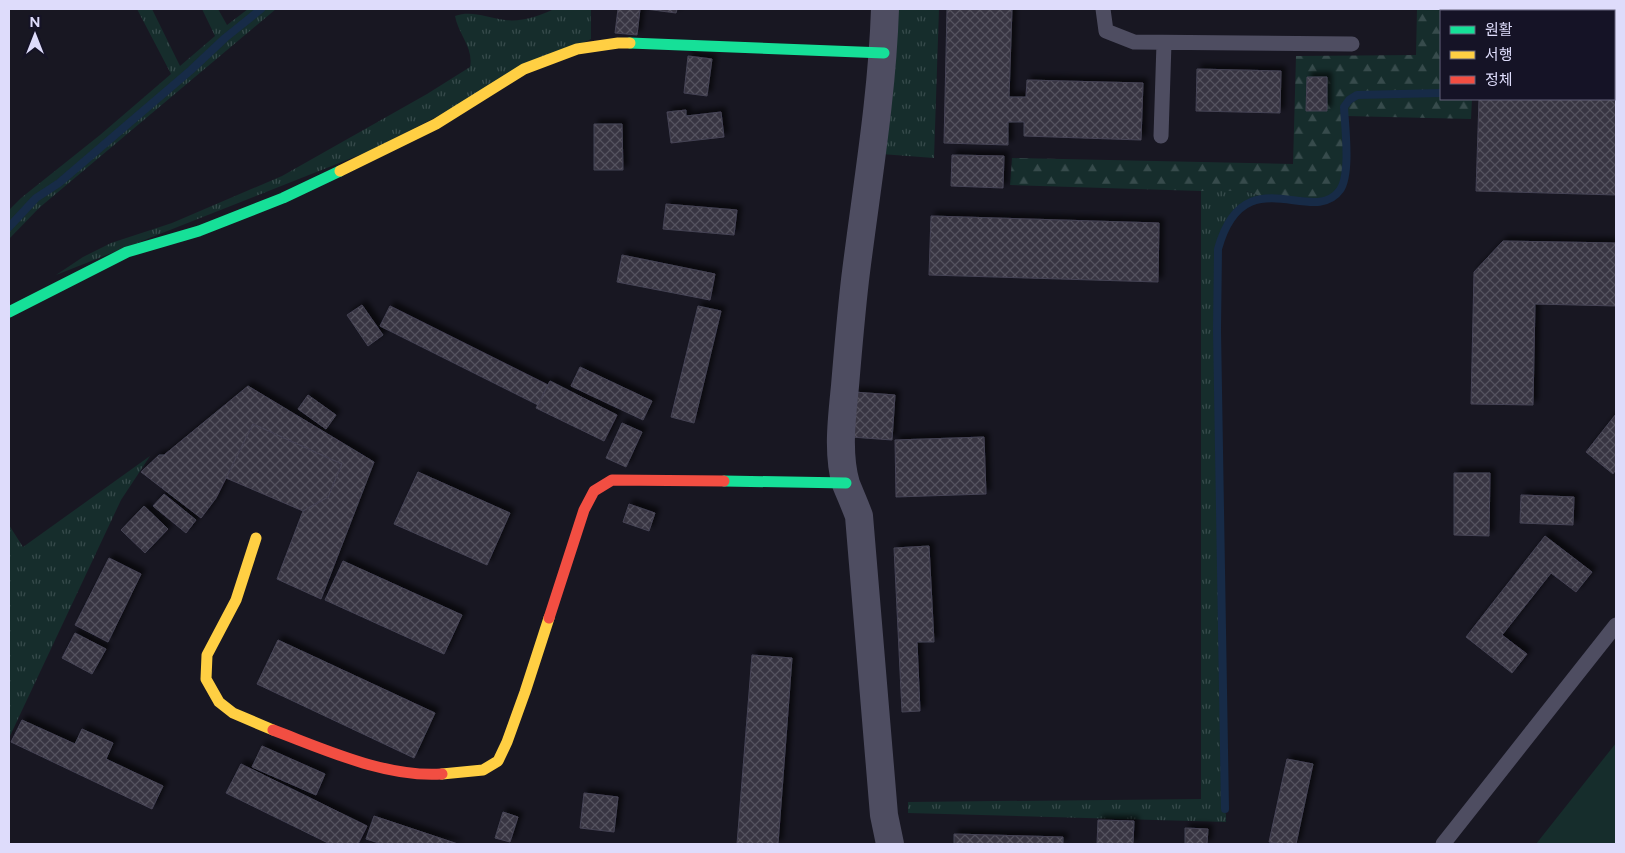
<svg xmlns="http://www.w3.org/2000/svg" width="1625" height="853" font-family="Figtree,'Noto Sans KR',sans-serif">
  <defs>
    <pattern id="grass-tufts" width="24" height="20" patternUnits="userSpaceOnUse" patternTransform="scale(1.25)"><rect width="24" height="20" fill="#162d2c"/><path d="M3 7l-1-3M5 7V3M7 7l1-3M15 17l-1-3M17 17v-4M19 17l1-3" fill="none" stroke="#374b4c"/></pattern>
    <pattern id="forest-firs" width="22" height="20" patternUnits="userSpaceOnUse" patternTransform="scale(1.25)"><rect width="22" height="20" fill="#162d2c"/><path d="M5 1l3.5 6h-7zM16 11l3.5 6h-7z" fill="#374b4c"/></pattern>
    <pattern id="building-cross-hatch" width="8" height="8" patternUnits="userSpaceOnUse" patternTransform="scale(1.25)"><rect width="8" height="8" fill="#383643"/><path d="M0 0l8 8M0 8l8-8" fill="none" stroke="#54525f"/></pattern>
    <filter id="shadow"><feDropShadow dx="4.5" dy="-4.5" stdDeviation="2.5" flood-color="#0009"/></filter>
  </defs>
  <rect width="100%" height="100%" fill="#181722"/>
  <!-- grass -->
  <path fill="url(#grass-tufts)" d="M137,9H152L180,66L215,36L202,9H218L227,25L248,9H258C207,50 158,95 108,138C75,167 39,191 9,223V210L21,198L100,135L171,74Z
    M266,9H276L39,208L9,239V230L37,201L60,185L227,40Z
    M554,9H591V39L367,152L56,275L83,257L111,243L172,223L282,176L427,94L470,67C474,48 458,34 455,16C472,10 487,18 505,20C521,22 540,16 554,9Z
    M891,9H939L934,158L881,154Z
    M1201,191H1246L1260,196L1245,202L1237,208L1229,219L1216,249L1215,330L1223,809L1226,814V822L908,813V802L1201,799Z
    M150,456L121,500L9,738V525L23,547Z"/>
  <!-- forest -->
  <path fill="url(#forest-firs)" d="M1417,9H1446V11H1441V91L1356,93L1348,98L1342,107L1344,162L1339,189L1331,195L1322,199L1260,196L1246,191H1201L1010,185L1012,158L1293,164L1296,56L1416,55Z
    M1441,95V99H1472L1471,119L1346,116C1346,106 1349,102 1357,97Z"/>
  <!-- pitch -->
  <path fill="#162d2c" d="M1616,743V844H1536Z"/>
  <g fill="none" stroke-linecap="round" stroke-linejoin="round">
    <!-- stream -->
    <path stroke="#172b47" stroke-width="8" d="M1448,11V9
      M9,227L36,198L59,183L191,70L225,38L261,9
      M1225,809L1217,330L1218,249C1244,155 1313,228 1340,190C1351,174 1345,127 1344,107L1349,100L1357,95L1441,93"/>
  </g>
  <!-- building -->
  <path fill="url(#building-cross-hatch)" stroke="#454354" filter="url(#shadow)" d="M618,9H640L637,35L615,33Z
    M645,9H677L676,13Z
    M947,9H1012L1009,97H1026L1027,80L1143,83L1141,140L1024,136V122H1008V145L944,143Z
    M1614,22H1616V195L1476,191L1479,99H1614Z
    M688,56L712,59L707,96L684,93Z
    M1197,69L1281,71L1280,113L1196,111Z
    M1307,77H1327V111H1306Z
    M686,110V116L721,112L724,137L671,143L667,112Z
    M594,124H622L623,170H594Z
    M952,155L1004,156L1003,188L951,186Z
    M666,204L737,210L734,235L663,229Z
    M931,216L1159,223L1158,282L929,275Z
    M1503,241L1616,243V306L1535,304L1533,405L1471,404L1474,272Z
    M622,255L715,274L710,300L617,282Z
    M362,305L383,335L368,346L347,315Z
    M390,306L548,385L538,405L380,326Z
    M698,306L721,311L694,423L671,417Z
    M580,367L652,401L643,420L571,386Z
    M550,381L617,415L604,441L536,408Z
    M248,386L374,462L321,599L277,579L303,511L328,497L342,464L253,424L216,498L201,518L141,472L159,455H164Z
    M854,392L895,395L892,440L851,437Z
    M308,395L336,415L326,429L298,409Z
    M1616,414V469L1613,474L1586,452Z
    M622,423L642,432L626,467L606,458Z
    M253,424L342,464L328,497L303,511L226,478Z
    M984,437L986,494L896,497L895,440Z
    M418,472L510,513L487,565L394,524Z
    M1454,473H1490L1489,536L1454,535Z
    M164,494L196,520L186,533L153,506Z
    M1521,495L1574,497L1573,525L1520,523Z
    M629,504L655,513L649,531L623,522Z
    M144,506L168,529L145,553L121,530Z
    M1545,536L1592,572L1576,592L1551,573L1502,635L1527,654L1512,673L1466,637Z
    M929,546L934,642H917L920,711L902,712L894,548Z
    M109,558L141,574L108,642L75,625Z
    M343,561L462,615L444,654L325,600Z
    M75,633L106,649L92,674L62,658Z
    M278,640L435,713L414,758L257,684Z
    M752,655L792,658L778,844H737Z
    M22,720L75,744L82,729L113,743L106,759L163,786L152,809L11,742Z
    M262,746L325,774L316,795L252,767Z
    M1287,759L1313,764L1296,844H1282L1269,842Z
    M241,764L367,826L358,844H330L226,793Z
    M584,793L618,797L614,832L580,828Z
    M503,812L518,817L510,842L495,838Z
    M374,816L458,844H382L366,839Z
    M1098,820L1134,821L1133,844H1097Z
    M1185,828L1208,829L1207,844H1185Z
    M954,834L1063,837V844H954Z"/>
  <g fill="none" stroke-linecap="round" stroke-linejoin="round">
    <!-- lane -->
    <path stroke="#4e4d61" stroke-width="15" d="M1103,9L1106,31L1134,42L1352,44
      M1161,136L1164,43
      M1443,844L1616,625"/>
    <!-- street -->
    <path stroke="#4e4d61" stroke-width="28" d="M885,9C882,100 866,190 855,280C851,315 848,350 845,386C842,417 837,453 846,484C850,494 855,505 859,516L884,815L890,844"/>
    <!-- fast -->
    <path stroke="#16e098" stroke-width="11" d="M630,43L884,53
      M9,312L127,252L199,231L283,198L340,171
      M724,481L846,483"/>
    <!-- slow -->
    <path stroke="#ffcf43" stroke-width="11" d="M340,171L436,124L524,69L577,49L618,43H630
      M256,538L236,600L207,655L206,679L219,702L233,713L273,730
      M442,774L483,770L498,761L507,742L525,692L549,618"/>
    <!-- jam -->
    <path stroke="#f24e42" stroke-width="11" d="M549,618L584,510L594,491L612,480L724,481
      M273,730C324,749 386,778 442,774"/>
  </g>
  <!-- border -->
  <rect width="1625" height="853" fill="none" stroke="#dedcfb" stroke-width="20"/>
  <!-- legend -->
  <rect x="1440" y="10" width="175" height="90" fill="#151326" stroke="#65637b"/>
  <rect x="1450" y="26" width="25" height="8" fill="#16e098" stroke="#65637b"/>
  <text x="1485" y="35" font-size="15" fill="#dedcfb">원활</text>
  <rect x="1450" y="51" width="25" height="8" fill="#ffcf43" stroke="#65637b"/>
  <text x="1485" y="60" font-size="15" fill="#dedcfb">서행</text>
  <rect x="1450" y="76" width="25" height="8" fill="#f24e42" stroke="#65637b"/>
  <text x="1485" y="85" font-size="15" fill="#dedcfb">정체</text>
  <!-- north arrow -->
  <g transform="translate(35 35)" stroke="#151326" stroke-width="4" paint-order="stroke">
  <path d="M0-4L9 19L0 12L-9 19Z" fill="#dedcfb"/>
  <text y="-8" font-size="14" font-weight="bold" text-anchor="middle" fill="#dedcfb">N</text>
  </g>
</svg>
